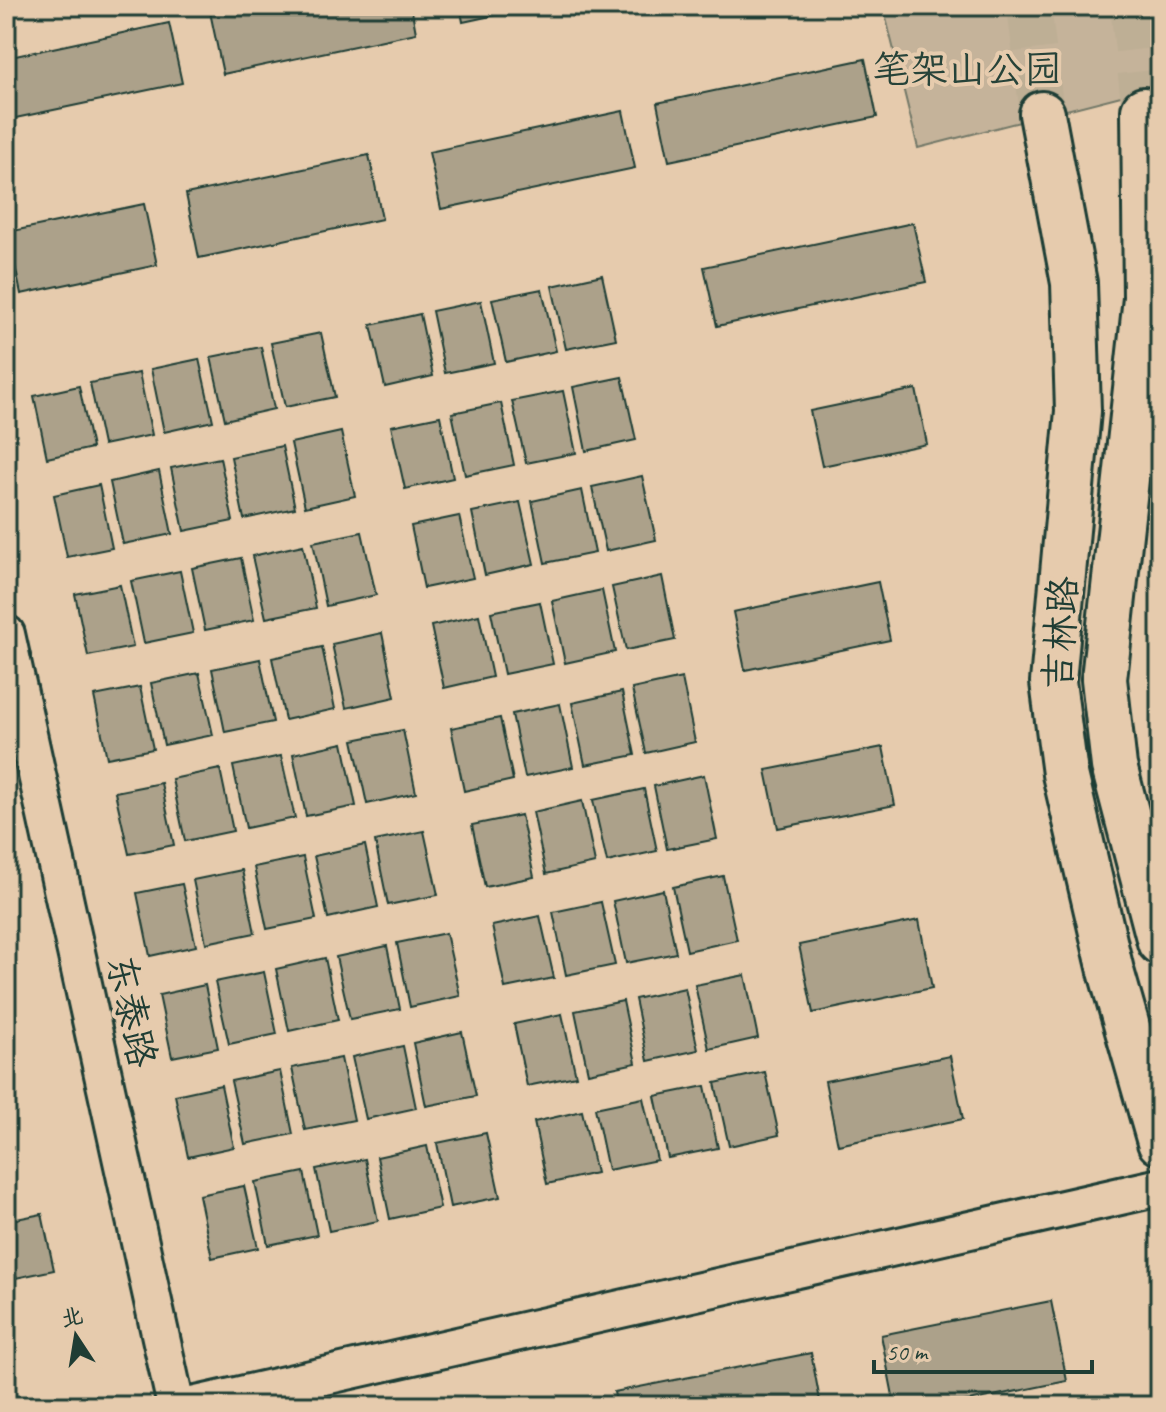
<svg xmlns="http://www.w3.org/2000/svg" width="1166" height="1412" font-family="Caveat,'LXGW WenKai TC',sans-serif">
  <rect width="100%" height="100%" fill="#e6cbad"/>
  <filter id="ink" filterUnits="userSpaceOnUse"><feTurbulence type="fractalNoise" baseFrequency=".0125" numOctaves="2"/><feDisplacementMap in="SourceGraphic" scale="16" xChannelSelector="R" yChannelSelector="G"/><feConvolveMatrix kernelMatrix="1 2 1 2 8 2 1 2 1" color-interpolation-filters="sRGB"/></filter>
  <g filter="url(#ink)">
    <!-- green -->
    <path fill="#c5b39a" stroke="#727867" stroke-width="2" d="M883,6H1160V86L918,148Z"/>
    <!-- building -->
    <path fill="#aca18a" stroke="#1f3d34" stroke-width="2" d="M236,6H411L416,33L223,74L210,12Z
      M460,6H537L463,22Z
      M169,23L182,83L6,120V58Z
      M865,59L877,117L669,161L657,103Z
      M623,111L635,168L441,209L429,152Z
      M369,155L382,219L199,258L186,194Z
      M144,204L157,265L21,294L8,232Z
      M913,223L926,282L717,326L704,267Z
      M602,275L616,339L566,349L552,286Z
      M542,289L556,351L506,362L492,299Z
      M481,301L494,363L445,373L432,311Z
      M420,314L433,376L385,387L371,325Z
      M321,333L335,397L285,407L271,343Z
      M261,347L274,409L225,420L211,357Z
      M199,359L213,421L164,432L151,369Z
      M139,373L152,435L103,445L90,383Z
      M622,377L636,440L586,451L573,387Z
      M79,386L92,448L47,458L34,396Z
      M916,389L927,444L822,466L810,411Z
      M563,391L576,453L526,463L512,401Z
      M501,403L514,465L465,475L452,413Z
      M440,416L453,478L405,489L391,426Z
      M341,432L355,496L305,507L291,443Z
      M282,446L295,508L244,519L231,457Z
      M220,458L233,521L184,531L171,468Z
      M159,471L172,534L123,544L110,482Z
      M642,476L656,540L606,551L592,487Z
      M99,485L112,548L67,557L54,495Z
      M582,490L595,553L545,563L532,501Z
      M520,502L534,564L485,575L472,512Z
      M459,516L473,578L424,588L411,526Z
      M362,532L376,595L326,606L313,542Z
      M303,545L316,608L266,618L252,556Z
      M241,558L254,620L205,630L192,568Z
      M180,571L193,633L144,643L131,581Z
      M662,576L675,640L626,650L612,587Z
      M878,582L890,640L745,670L733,612Z
      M120,585L133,647L88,656L75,594Z
      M602,590L615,652L565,663L552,601Z
      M540,602L553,664L504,674L491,612Z
      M479,615L492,677L444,688L431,626Z
      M382,633L395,697L346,708L332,644Z
      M322,647L335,709L285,720L272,658Z
      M260,659L273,722L225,732L212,669Z
      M199,673L213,735L164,745L151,683Z
      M682,678L695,742L646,753L632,689Z
      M140,687L153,749L107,758L94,696Z
      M622,692L635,755L585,765L572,703Z
      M560,704L573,767L525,777L512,714Z
      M500,718L513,780L464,791L451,728Z
      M403,730L416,793L367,804L353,740Z
      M343,743L356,806L306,816L293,754Z
      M883,747L895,805L778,828L766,770Z
      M281,756L295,818L246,828L233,766Z
      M220,769L233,831L185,841L172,779Z
      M704,775L717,839L667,849L654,786Z
      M161,783L174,845L129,854L115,792Z
      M644,789L657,851L607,862L593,800Z
      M582,801L595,863L546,874L533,812Z
      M521,815L534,877L485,887L472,825Z
      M424,831L438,895L388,905L375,841Z
      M365,845L378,907L328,918L314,856Z
      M303,857L316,919L267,929L254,867Z
      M242,870L255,933L206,943L193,880Z
      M723,876L737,940L687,951L673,887Z
      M182,884L196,946L150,956L137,893Z
      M663,890L676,953L626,963L613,901Z
      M601,902L615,965L566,975L553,912Z
      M540,916L554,978L505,988L492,926Z
      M919,920L932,988L813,1013L799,945Z
      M446,933L460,996L410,1007L397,943Z
      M387,946L400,1009L350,1019L336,957Z
      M325,958L338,1020L289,1031L276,969Z
      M264,972L277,1034L229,1044L215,982Z
      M745,975L758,1038L709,1049L695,985Z
      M205,985L218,1048L172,1057L159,995Z
      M685,988L698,1050L648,1061L635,999Z
      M623,1001L636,1063L588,1073L575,1011Z
      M562,1014L576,1076L527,1086L514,1024Z
      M462,1032L476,1096L426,1106L413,1043Z
      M403,1046L416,1108L366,1119L352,1057Z
      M950,1056L963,1119L838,1145L825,1081Z
      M341,1058L354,1120L305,1130L292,1068Z
      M280,1071L293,1134L245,1144L231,1081Z
      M765,1072L779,1135L729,1146L715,1083Z
      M221,1085L234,1147L188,1157L175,1095Z
      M705,1086L718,1148L668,1158L655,1096Z
      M643,1098L657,1160L608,1170L595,1108Z
      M582,1111L596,1173L547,1184L534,1122Z
      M486,1133L500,1197L450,1207L437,1143Z
      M427,1146L440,1208L390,1219L377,1157Z
      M365,1159L378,1221L329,1231L316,1169Z
      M304,1172L317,1235L268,1245L255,1182Z
      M244,1186L258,1248L212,1258L199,1195Z
      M42,1214L54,1270L6,1280V1221Z
      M1051,1301L1067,1381L944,1406H895L881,1335Z
      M811,1353L821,1406H617L614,1392Z"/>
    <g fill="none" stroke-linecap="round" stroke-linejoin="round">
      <!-- major-tunnel -->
      <path stroke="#beaf95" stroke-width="44" stroke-dasharray="44 22" stroke-linecap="butt" d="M1029,6L1042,114
        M1132,6L1144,110"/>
      <!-- minor casing -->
      <g stroke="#1f3d34" stroke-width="42">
        <path id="minor" d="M6,634L176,1406
          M192,1406L1160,1187"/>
      </g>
      <!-- major casing -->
      <g stroke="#1f3d34" stroke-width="50">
        <path id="major" d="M1144,110L1146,298L1104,679L1114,766L1160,942
          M1042,114L1074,283L1078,411L1053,682L1065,774L1111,971L1160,1142"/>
      </g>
      <!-- minor -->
      <use href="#minor" stroke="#e6cbad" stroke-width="36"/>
      <!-- major -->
      <use href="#major" stroke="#e6cbad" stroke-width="44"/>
    </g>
  </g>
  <g text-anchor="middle" stroke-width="8" stroke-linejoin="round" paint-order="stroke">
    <!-- park labels -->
    <g font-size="38" fill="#274339" stroke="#e6cbad">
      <text x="967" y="82">笔架山公园</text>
    </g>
    <!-- street labels -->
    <g font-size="38" fill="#1f3d34" stroke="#e6cbad">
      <text transform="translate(1060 633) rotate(-87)" y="13">吉林路</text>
      <text transform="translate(132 1011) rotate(78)" y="13">东泰路</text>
    </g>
  </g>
  <!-- margin -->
  <rect width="1166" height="1412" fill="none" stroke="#e6cbad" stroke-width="32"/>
  <rect x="16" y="16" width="1134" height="1380" fill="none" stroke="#1f3d34" stroke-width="3" filter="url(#ink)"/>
  <!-- north arrow -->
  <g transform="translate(76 1336) rotate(348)" stroke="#e6cbad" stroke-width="6" paint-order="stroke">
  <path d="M0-6L14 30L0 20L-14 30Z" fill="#1f3d34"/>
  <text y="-12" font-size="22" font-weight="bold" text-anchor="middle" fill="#1f3d34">北</text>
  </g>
  <!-- scale -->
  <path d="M874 1360v12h218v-12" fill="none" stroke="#1f3d34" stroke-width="4"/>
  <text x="886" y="1360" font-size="24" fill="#1f3d34" stroke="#e6cbad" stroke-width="6" paint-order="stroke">50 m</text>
</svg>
